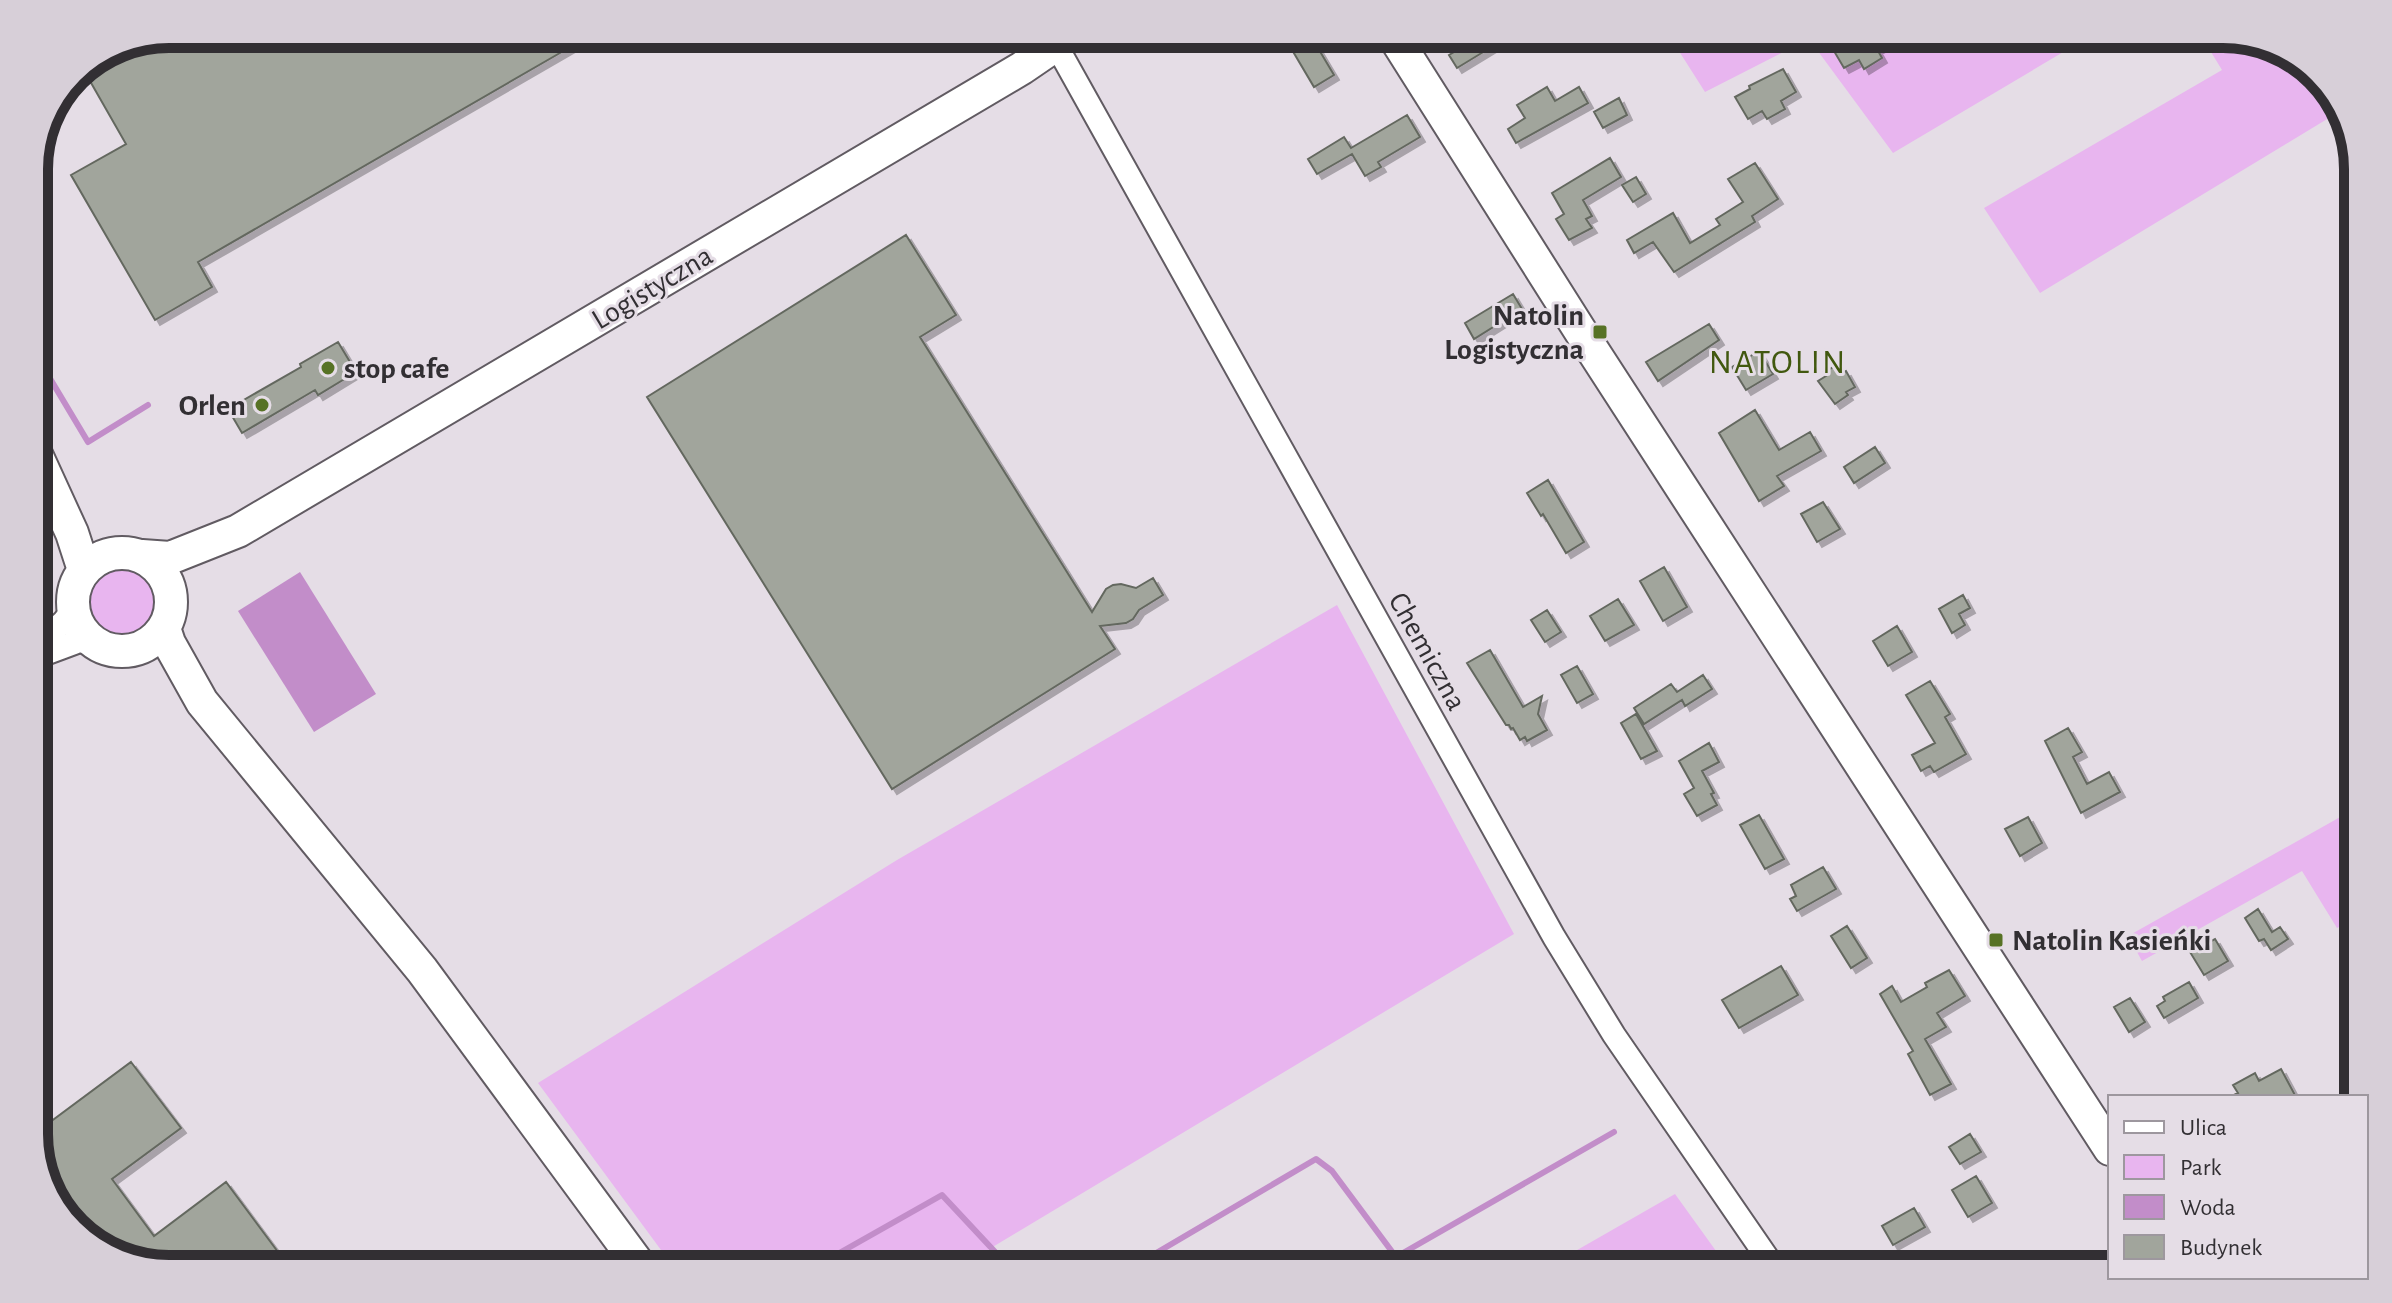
<svg xmlns="http://www.w3.org/2000/svg" width="2392" height="1303" font-family="'Alegreya Sans',sans-serif">
  <defs>
    <filter id="shadow"><feDropShadow dx="5" dy="5" stdDeviation="0" flood-color="#0004"/></filter>
  </defs>
  <rect width="100%" height="100%" fill="#e5dde6"/>
  <!-- green -->
  <path fill="#e8b5ef" d="M2200,34H2223L2290,52L2340,101L2342,110L2040,293L1984,208L2222,70Z
    M2092,35L1893,153L1809,39L1705,92L1670,37Z
    M83 602a38 38 0 1 1 76 0a38 38 0 1 1-76 0Z
    M1337,605L1514,934L956,1269H675L538,1083L897,860Z
    M2358,807V916L2337,928L2302,871L2142,961L2128,936Z
    M1675,1194L1729,1269H1544Z"/>
  <!-- water -->
  <path fill="#c28dc9" d="M300,572L376,694L314,732L238,611Z"/>
  <g fill="none" stroke-linecap="round" stroke-linejoin="round">
    <!-- stream -->
    <path stroke="#c28dc9" stroke-width="6" d="M34,356L36,355L88,442L148,405
      M811,1269L942,1195L1011,1269
      M1129,1269L1316,1159L1332,1171L1396,1257L1614,1132"/>
  </g>
  <!-- building -->
  <path fill="#a1a59c" stroke="#64685f" stroke-width="2" filter="url(#shadow)" d="M1849,36H1900L1877,49L1882,58L1864,69L1859,60L1844,68L1831,46Z
    M1508,37L1457,68L1449,55L1478,38Z
    M1285,38H1312L1334,75L1314,87Z
    M579,42L198,262L212,287L155,320L71,175L126,144L82,67L118,44Z
    M1783,69L1796,92L1781,101L1785,109L1767,119L1762,111L1748,119L1735,97L1750,89L1749,86Z
    M1547,87L1555,101L1579,87L1588,103L1516,143L1508,129L1525,118L1517,105Z
    M1619,98L1627,115L1603,128L1594,112Z
    M1407,115L1420,137L1378,162L1381,167L1365,176L1352,154L1317,174L1308,159L1344,137L1351,148Z
    M1610,158L1621,177L1583,200L1592,216L1586,219L1592,228L1569,240L1556,219L1564,214L1552,193Z
    M1755,163L1778,199L1752,216L1755,222L1674,272L1653,242L1634,253L1627,240L1673,213L1690,243L1720,225L1716,219L1743,202L1728,179Z
    M1636,177L1646,194L1633,202L1622,185Z
    M906,235L956,315L920,337L1092,612L1106,589L1113,585L1121,584L1136,588L1153,578L1163,595L1139,610L1133,619L1126,623L1100,626L1115,649L892,789L647,397Z
    M1513,294L1522,309L1474,339L1465,323Z
    M1709,324L1719,340L1658,381L1646,362Z
    M338,342L356,372L318,395L315,390L242,433L228,409L301,367L300,364Z
    M1759,351L1773,374L1746,390L1732,367Z
    M1837,365L1842,373L1846,371L1855,387L1846,392L1848,395L1835,404L1818,381L1826,376L1824,372Z
    M1755,410L1779,450L1810,432L1821,451L1777,476L1784,486L1759,501L1719,433Z
    M1875,447L1885,463L1854,483L1844,467Z
    M1548,480L1584,542L1566,553L1543,514L1541,516L1527,493Z
    M1823,502L1840,529L1817,542L1801,514Z
    M1664,567L1687,607L1663,621L1640,581Z
    M1963,595L1970,608L1959,614L1965,625L1952,633L1939,609Z
    M1618,599L1634,625L1605,641L1590,616Z
    M1547,610L1561,632L1545,642L1531,620Z
    M1897,626L1912,652L1888,666L1873,641Z
    M1490,650L1523,707L1542,696L1538,714L1547,730L1527,741L1525,737L1520,740L1513,728L1511,729L1509,725H1506L1467,663Z
    M1577,666L1593,694L1577,703L1561,675Z
    M1703,675L1712,689L1685,706L1682,700L1644,724L1634,708L1671,684L1677,692Z
    M1930,681L1950,714L1945,717L1966,754L1934,772L1930,766L1921,771L1912,755L1935,743L1906,695Z
    M1636,714L1657,751L1641,759L1621,723Z
    M2068,728L2082,752L2073,757L2087,784L2109,772L2120,792L2081,813L2045,741Z
    M1709,743L1719,762L1702,771L1714,793L1711,794L1717,805L1697,816L1684,794L1694,788L1679,761Z
    M1759,815L1784,859L1765,869L1740,825Z
    M2028,817L2042,843L2020,856L2005,829Z
    M1823,867L1836,889L1797,911L1790,899L1796,896L1791,885Z
    M2258,909L2272,932L2280,927L2288,939L2271,950L2264,939L2259,941L2245,918Z
    M1847,926L1867,958L1851,968L1831,936Z
    M2215,939L2228,961L2204,975L2190,952Z
    M1781,966L1798,995L1739,1028L1722,1000Z
    M1949,970L1965,996L1937,1013L1946,1027L1925,1039L1951,1084L1930,1095L1908,1054L1913,1051L1880,994L1892,986L1901,1002L1927,987L1925,983Z
    M2189,982L2198,998L2164,1018L2157,1006L2165,1001L2163,997Z
    M2130,998L2145,1022L2129,1032L2114,1007Z
    M131,1062L181,1128L112,1179L154,1236L226,1182L278,1252L255,1269H169L102,1251L56,1209L34,1143V1134Z
    M2281,1069L2296,1097H2230L2238,1093L2233,1085L2255,1073L2259,1081Z
    M1970,1134L1981,1152L1960,1164L1949,1147Z
    M1976,1176L1992,1203L1968,1217L1952,1190Z
    M1914,1208L1925,1227L1893,1245L1882,1226Z"/>
  <g fill="none" stroke-linecap="round" stroke-linejoin="round">
    <!-- street casing -->
    <g stroke="#615b62" stroke-width="26">
      <path id="street" d="M1056,45L1554,937L1614,1035L1775,1269
        M34,648L63,622L73,610
        M34,658L77,642L90,640"/>
    </g>
    <!-- secondary casing -->
    <g stroke="#615b62" stroke-width="36">
      <path id="secondary" d="M1395,38L1586,340L2110,1149
        M34,450L72,533L84,570
        M73 602a49 49 0 1 1 98 0a49 49 0 1 1-98 0Z
        M142,556L170,558L238,531L1022,68L1063,40
        M164,628L169,643L202,702L422,970L642,1269"/>
    </g>
    <!-- street -->
    <use href="#street" stroke="#fff" stroke-width="22"/>
    <!-- secondary -->
    <use href="#secondary" stroke="#fff" stroke-width="32"/>
  </g>
  <!-- markers -->
  <g fill="#577225" stroke="#e5dde6" stroke-width="3">
    <rect x="1592" y="324" width="16" height="16" rx="4"/>
    <circle cx="328" cy="368" r="8"/>
    <circle cx="262" cy="405" r="8"/>
    <rect x="1988" y="932" width="16" height="16" rx="4"/>
  </g>
  <g text-anchor="middle" stroke-width="6" stroke-linejoin="round" paint-order="stroke">
    <!-- street labels -->
    <g font-size="30" fill="#322f33" stroke="#e5dde6">
      <text transform="translate(652 287) rotate(-31)" y="10">Logistyczna</text>
      <text transform="translate(1428 651) rotate(61)" y="10">Chemiczna</text>
    </g>
    <!-- poi labels -->
    <g font-size="30" font-weight="bold" fill="#322f33" stroke="#e5dde6" text-anchor="end">
      <text x="1584" y="325">Natolin<tspan x="1584" dy="34">Logistyczna</tspan></text>
      <text x="344" y="378" text-anchor="start">stop cafe</text>
      <text x="246" y="415">Orlen</text>
      <text x="2012" y="950" text-anchor="start">Natolin Kasieńki</text>
    </g>
    <!-- quarter labels -->
    <g font-size="34" letter-spacing="2" fill="#41580f" stroke="#e5dde6">
      <text x="1778" y="373">NATOLIN</text>
    </g>
  </g>
  <!-- crop -->
  <path d="M0 0H2392V1303H0ZM169 48H2223A121 121 0 0 1 2344 169V1134A121 121 0 0 1 2223 1255H169A121 121 0 0 1 48 1134V169A121 121 0 0 1 169 48Z" fill="#d7cfd8" fill-rule="evenodd"/>
  <path fill="none" stroke="#322f33" stroke-width="10" d="M169 48H2223A121 121 0 0 1 2344 169V1134A121 121 0 0 1 2223 1255H169A121 121 0 0 1 48 1134V169A121 121 0 0 1 169 48Z"/>
  <!-- legend -->
  <rect x="2108" y="1095" width="260" height="184" fill="#e5dde6" stroke="#9d979e" stroke-width="2"/>
  <rect x="2124" y="1121" width="40" height="12" fill="#ffffff" stroke="#9d979e" stroke-width="2"/>
  <text x="2180" y="1135" font-size="24" fill="#322f33">Ulica</text>
  <rect x="2124" y="1155" width="40" height="24" fill="#e8b5ef" stroke="#9d979e" stroke-width="2"/>
  <text x="2180" y="1175" font-size="24" fill="#322f33">Park</text>
  <rect x="2124" y="1195" width="40" height="24" fill="#c28dc9" stroke="#9d979e" stroke-width="2"/>
  <text x="2180" y="1215" font-size="24" fill="#322f33">Woda</text>
  <rect x="2124" y="1235" width="40" height="24" fill="#a1a59c" stroke="#9d979e" stroke-width="2"/>
  <text x="2180" y="1255" font-size="24" fill="#322f33">Budynek</text>
</svg>
